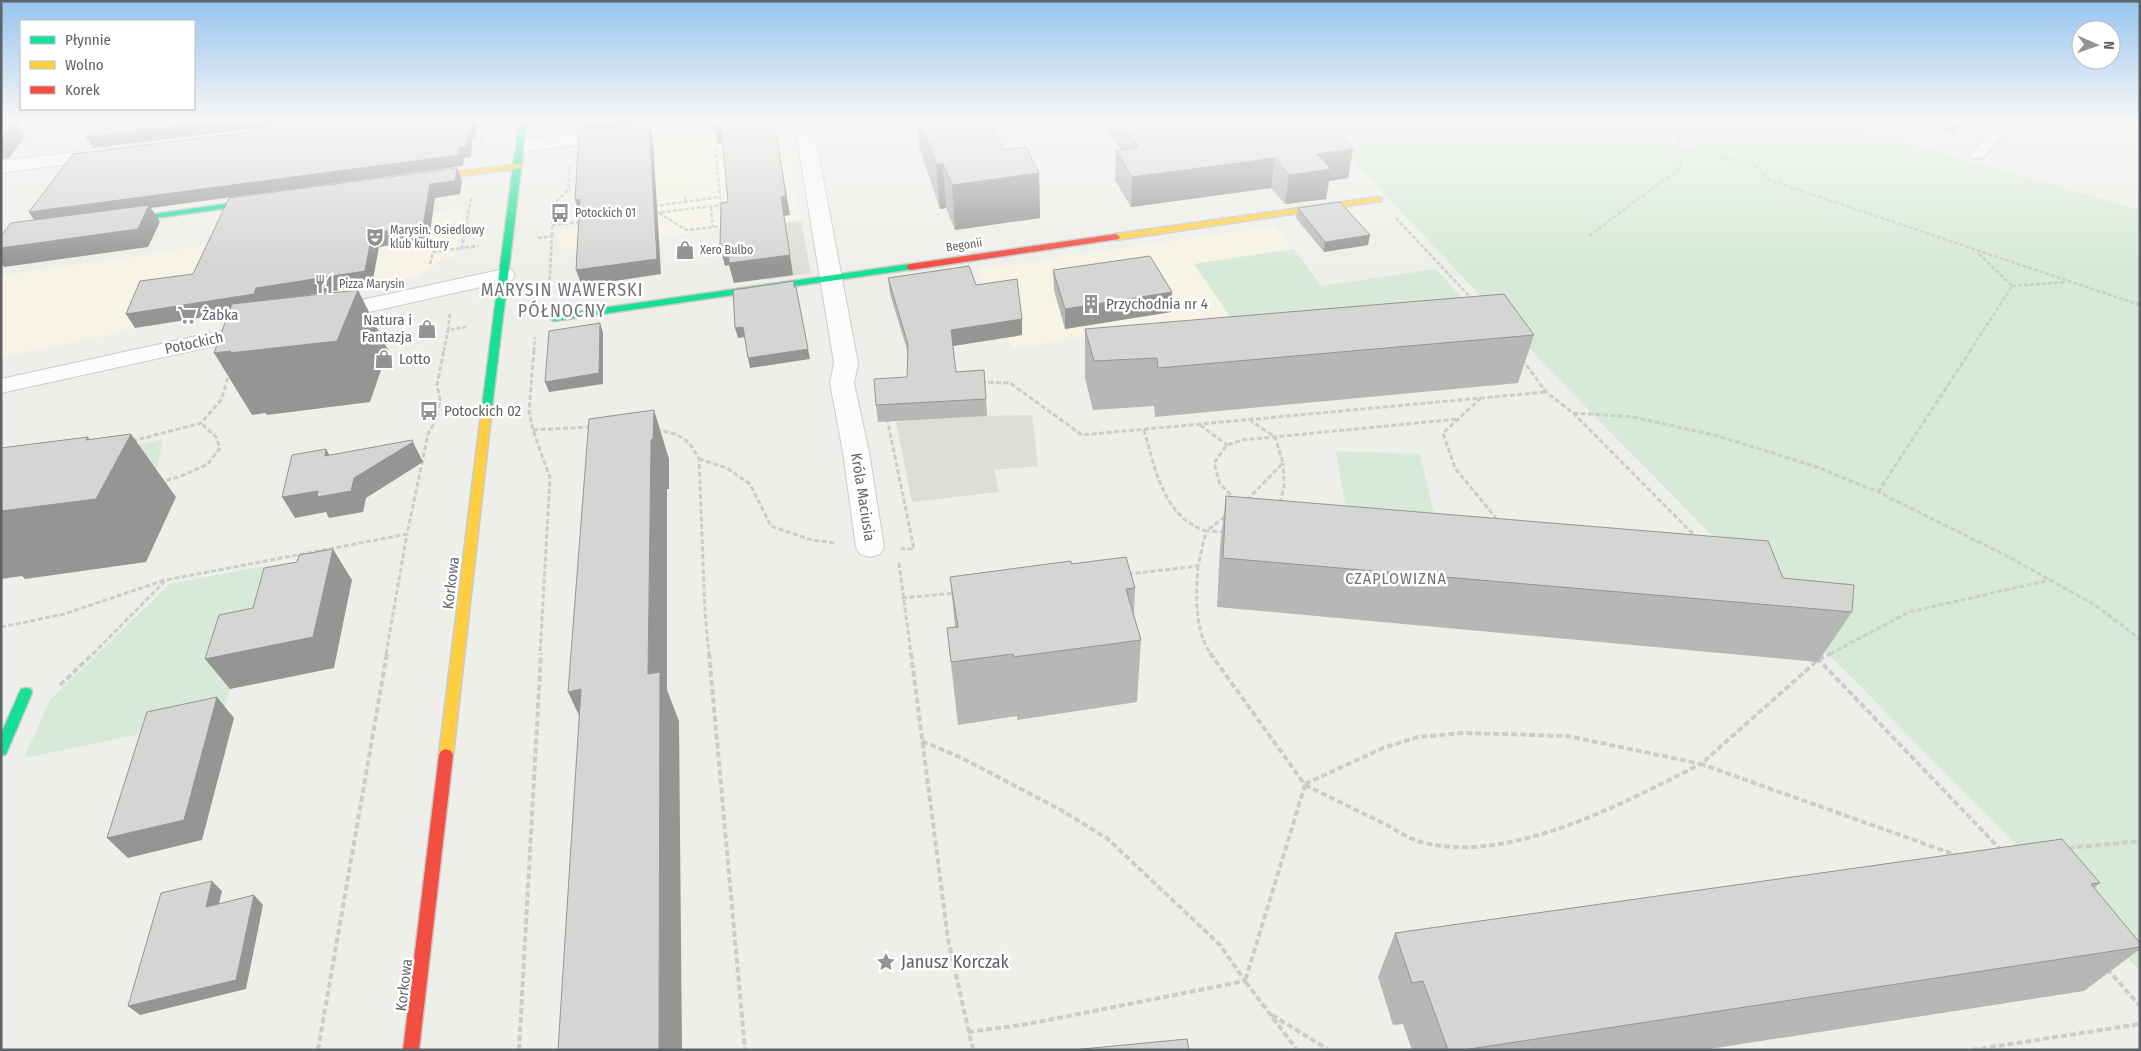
<svg xmlns="http://www.w3.org/2000/svg" width="2141" height="1051" font-family="'Fira Sans Condensed',sans-serif">
  <rect width="100%" height="100%" fill="#eeeeea"/>
  <!-- commercial -->
  <path fill="#f6f4e4" d="M783,126L801,221L725,229L565,250L564,248L558,249L560,230L597,224L582,151Z
    M463,209L455,258L442,260L418,276L282,305L135,328L127,331L1,358V275Z
    M1275,226L1293,249L1194,264L1229,314L1013,349L978,269Z"/>
  <!-- industrial -->
  <path fill="#deddda" d="M801,221L811,273L765,280L757,226Z
    M986,396L987,416L1032,415L1038,466L994,470L999,492L912,502L896,422L909,420V400Z"/>
  <!-- green -->
  <path fill="#d7ead7" d="M1315,120H1829L2140,210V971L1570,391Z
    M1293,249L1322,286L1436,269L1463,299L1235,324L1194,264Z
    M163,439L156,474L104,453Z
    M1336,451L1420,454L1434,514L1346,509Z
    M264,566L222,717L24,758L50,700L170,584Z"/>
  <g fill="none" stroke-linecap="round" stroke-linejoin="round">
    <!-- lane casing -->
    <g stroke="#cbcccb" stroke-width="3">
      <path id="lane" d="M2002,120H2017L1982,158H1972L1969,155L1972,152Z"/>
    </g>
    <!-- street casing -->
    <g stroke="#cbcccb" stroke-width="2">
      <path id="street" d="M697,120H750L747,124L741,125L520,152L514,150L511,146L514,142L520,140Z
        M794,120H812L858,363L854,383L869,452L884,547L880,554L870,557L860,554L856,547L843,452L830,383L834,363Z
        M106,148L113,150L115,154L113,158L1,173V161Z
        M504,269L512,270L515,275L512,280L329,321L321,319L318,314L321,309L329,307Z
        M256,323L264,325L267,330L264,335L1,393V379Z"/>
    </g>
    <!-- fast casing -->
    <g stroke="#cacaca" stroke-width="3">
      <path id="fast" d="M519,120H527L492,407L487,410L482,407Z
        M262,199H265V203L119,223L115,221L119,219Z
        M910,264L914,267L913,269L554,321L549,318L554,315Z
        M26,688L31,689L32,693L6,754L1,756V734L21,689Z"/>
    </g>
    <!-- slow casing -->
    <g stroke="#cacaca" stroke-width="3">
      <path id="slow" d="M518,164H521V168L421,181L417,179L421,177Z
        M1378,197L1382,199L1381,201L1116,240L1112,237L1116,234Z
        M487,404L492,407L453,755L451,759L446,761L441,759L439,755L482,407Z"/>
    </g>
    <!-- jam casing -->
    <g stroke="#cacaca" stroke-width="3">
      <path id="jam" d="M1116,234L1120,237L1119,239L910,270L906,267L910,264Z
        M446,749L451,751L453,755L419,1050H403L439,755L441,751Z"/>
    </g>
    <!-- path-far2 -->
    <path stroke="#cacfcc" stroke-width="2.5" stroke-dasharray="4 2" stroke-linecap="butt" d="M833,130L897,120
      M480,145L485,120
      M1679,148L1754,164L1769,180L2140,305
      M685,197L686,202
      M471,198L462,248L478,246
      M654,206L720,197
      M711,207L713,227
      M655,213L721,205L715,149
      M659,213L686,230L725,226
      M1396,218L1472,299
      M552,225L581,222
      M552,236L553,205L568,190L570,165
      M1589,236L1681,167L1678,136L1649,120
      M538,238L552,236L549,291
      M430,264L433,252L462,248
      M2012,286L2066,282
      M448,330L450,313
      M444,351L448,330L466,327
      M534,351L535,337
      M1970,351L2012,286L1977,252"/>
    <!-- path-far1 -->
    <path stroke="#cacfcc" stroke-width="3" stroke-dasharray="5 2.5" stroke-linecap="butt" d="M534,350L529,411L533,430L550,478L540,654
      M1522,359L1546,392L1573,413L1696,537
      M981,382L1010,383L1082,435L1546,392
      M1481,398L1443,433L1455,468L1499,522
      M1573,413L1633,417L1718,436L1817,467L1878,492L2009,557L2095,605L2140,639
      M887,418L914,549H901
      M1200,425L1227,445
      M533,430L590,427
      M656,430C681,434 687,437 699,459L705,612L709,654
      M1144,430C1155,468 1163,517 1206,531L1226,516
      M132,441L201,423L221,400L229,374
      M699,459L727,468L750,484L771,526L812,540L836,543
      M159,482L179,477L208,464L220,448L216,437L201,423
      M1878,492L1971,350
      M1236,500L1220,484L1214,463L1227,445L1243,440L1458,419
      M1247,500L1283,463L1275,437L1251,421
      M1280,503L1284,487L1283,463
      M899,563L911,654
      M1198,566C1196,594 1194,630 1211,654
      M1128,574L1198,566L1206,531L1226,532
      M902,598L955,593
      M1,627L64,614L165,580
      M93,654L166,580L407,534L428,434L436,420L440,400L437,385L444,350
      M386,654L407,534
      M1830,654L1909,612L2050,580"/>
    <!-- path -->
    <path stroke="#cacfcc" stroke-width="4" stroke-dasharray="6 3" stroke-linecap="butt" d="M709,653L745,1050
      M911,653L948,939L973,1050
      M1210,653L1305,785L1245,981L1297,1050
      M1832,653L1818,660L1701,764L1956,855
      M1817,658L2001,850
      M60,685L94,653
      M922,741L962,758L1061,810L1108,839L1220,945L1245,981L1028,1024L968,1032
      M1305,784L1383,748L1418,737L1464,733L1568,736L1701,764
      M1305,785C1332,798 1360,812 1387,825C1399,832 1411,840 1425,843C1512,864 1625,802 1701,764
      M2068,848L2140,841
      M2107,969L2140,1006
      M1272,1015L1329,1050
      M318,1050L387,653
      M519,1050L541,653
      M1972,1050L2140,1024"/>
    <!-- lane -->
    <use href="#lane" fill="#fcfcfc" fill-rule="evenodd"/>
    <!-- street -->
    <use href="#street" fill="#fcfcfc" fill-rule="evenodd"/>
    <!-- fast -->
    <use href="#fast" fill="#16e098" fill-rule="evenodd"/>
    <!-- slow -->
    <use href="#slow" fill="#ffcf43" fill-rule="evenodd"/>
    <!-- jam -->
    <use href="#jam" fill="#f24e42" fill-rule="evenodd"/>
  </g>
  <!-- wall -->
  <path fill="#b7b7b5" d="M916,120H990L1004,150L1039,173L1040,218L955,230L946,208L940,209L919,147Z
    M1104,120H1325L1353,149L1348,178L1329,181L1326,199L1285,204L1271,188L1131,207L1115,180L1116,151L1121,150L1104,124Z
    M1907,120H1964L1953,133Z
    M1298,208L1368,245L1324,252L1296,218Z
    M1053,270L1171,312L1065,329L1054,290Z
    M888,278L976,285L1022,319V335L953,346L956,372L984,370L987,416L878,422L876,405L907,377L908,353L890,294Z
    M1085,329L1534,335L1518,383L1155,417L1154,406L1093,410L1085,378Z
    M1226,496L1852,612L1818,662L1217,607L1220,546Z
    M1071,564L1135,588L1134,615L1141,640L1137,702L1017,720V716L958,725L947,628L955,627L950,577Z
    M2100,883L2094,888L2140,943V949L2084,991L1703,1050H1412L1403,1024L1393,1025L1378,977L1395,933Z"/>
  <!-- shaded-wall -->
  <path fill="#959594" d="M1,120H21L18,123L26,136L9,158L1,159Z
    M229,120H324L93,148L86,137Z
    M472,120H478L475,139H472L471,157L464,158L463,166L151,208L160,222L148,247L4,267L1,263V248L36,223L29,212L460,147Z
    M581,120H651L652,123L649,124L653,138L661,274L582,286L576,270L584,131Z
    M774,120L790,215L784,216L793,275L734,283L729,265L725,266L720,246Z
    M1961,120H1964L1953,133L1958,124Z
    M721,125L725,143L718,144L714,126Z
    M1353,149L1348,178L1329,181L1326,199L1285,204L1289,175L1317,154Z
    M1275,158L1271,188L1131,207L1132,177Z
    M936,164H943L946,208L940,209Z
    M457,168L462,181L460,194L435,198L429,239L379,247L372,285L264,302L262,308L135,328L126,314L256,288L372,233L430,184Z
    M1039,173L1040,218L955,230L952,185Z
    M580,199V215L575,200Z
    M1370,235L1368,245L1324,252L1325,242Z
    M358,290L388,350L370,402L267,415L265,413L252,415L214,353Z
    M1172,292L1171,312L1065,329V309Z
    M1022,319V335L953,346L951,330Z
    M600,323L603,333V384L549,392L545,382Z
    M743,327L746,337L738,338L735,328Z
    M808,349L810,359L750,368L748,358Z
    M654,410L669,459V489H667V690L679,721L682,1050H659L648,674L651,440Z
    M131,434L176,497L146,562L25,579L22,576L1,579V511L86,440L88,437L112,469Z
    M412,440L423,462L366,498L363,512L329,518L326,512L295,518L282,497L354,478Z
    M326,449L338,470L325,456Z
    M333,549L352,580L334,668L230,689L205,659Z
    M581,689L591,741L568,692Z
    M217,697L234,718L202,840L128,858L107,838Z
    M212,881L222,891L216,916L206,907Z
    M254,895L263,905L246,989L140,1015L128,1006Z"/>
  <!-- building -->
  <path fill="#d5d5d3" stroke="#959594" d="M16,120L1,137V122Z
    M99,120H229L86,137Z
    M345,120H472L471,128H468L467,146L460,147L459,155L29,212L73,154Z
    M714,120H774L786,196L781,197L790,255L729,263L728,245L720,246L721,203L728,202L721,125L714,126Z
    M920,120H990L1004,150L1026,147L1039,173L952,185L943,164H936Z
    M1120,120H1325L1353,149L1317,154L1331,169L1289,175L1275,158L1132,177L1116,151L1139,148Z
    M1944,120H1961L1958,124Z
    M649,123L657,259L576,270L580,199L575,200L579,131Z
    M457,168L455,181L430,184L423,226L372,233L365,271L256,288L254,294L126,314L140,281L193,274L229,198Z
    M1340,202L1370,235L1325,242L1298,208Z
    M149,205L138,229L1,248V236L11,223Z
    M1150,256L1172,292L1065,309L1053,270Z
    M969,266L976,285L1017,279L1022,319L951,330L956,372L984,370L986,399L876,405L874,379L907,377L908,344L888,278Z
    M794,281V287H796L808,349L748,358L743,327L735,328L733,290Z
    M358,290L337,341L229,353L231,351L214,353L232,304Z
    M1504,294L1534,335L1158,368L1157,358L1094,361L1085,329Z
    M600,323L599,373L545,382L549,331Z
    M654,410L653,439L651,440L648,674L660,672L659,1050H558L581,689L568,692L589,419Z
    M131,434L96,499L1,511V448L88,437L86,440Z
    M412,440L413,442L354,478L351,491L317,497L318,491L282,497L292,455L326,449L325,456Z
    M1226,496L1768,541L1783,578L1854,585L1852,612L1223,558Z
    M333,549L313,637L205,659L219,615L253,608L264,568L297,562L299,555Z
    M1126,557L1135,588L1126,589L1141,640L1014,657L1013,654L951,662L947,628L958,627L950,577L1071,561V564Z
    M217,697L184,820L107,838L147,712Z
    M2062,839L2100,883L2091,884L2140,943V947L1463,1050H1448L1423,981L1412,983L1395,933Z
    M212,881L206,907L254,895L236,980L128,1006L161,893Z
    M1187,1039L1189,1050H1072Z"/>
  <!-- sky -->
  <linearGradient id="sky" x2="0" y2="1"><stop stop-color="#97c4ee"/><stop offset="0.45" stop-color="#f7f7f6"/><stop offset="1" stop-color="#f7f7f6" stop-opacity="0"/></linearGradient>
  <rect width="2141" height="267" fill="url(#sky)"/>
  <!-- icons -->
  <defs>
    <g id="bus-bare" transform="scale(1.5)"><path d="M-5-6H5V4H4V6H2V4H-2V6H-4V4H-5ZM-3.5-4V0h7V-4ZM-3.5 1.2v1.5H-2V1.2ZM2 1.2v1.5H3.5V1.2Z" fill="#919395" stroke="#fff" stroke-width="2.5" paint-order="stroke"/></g>
    <g id="theatre-bare" transform="scale(1.5)"><path d="M-5-5.5Q0-4 5-5.5V0Q5 5 0 6Q-5 5-5 0ZM-3.3-2.5H-1v1.5H-3.3ZM1-2.5H3.3v1.5H1ZM-2.8 1Q0 5.5 2.8 1Z" fill="#919395" stroke="#fff" stroke-width="2.5" paint-order="stroke"/></g>
    <g id="shop-bare" transform="scale(1.5)"><path d="M-5-2.5h2.3a2.7 3.5 0 0 1 5.4 0H5L5.5 6h-11ZM-1.5-2.5h3a1.5 2.3 0 0 0-3 0Z" fill="#919395" stroke="#fff" stroke-width="2.5" paint-order="stroke"/></g>
    <g id="restaurant-bare" transform="scale(1.5)"><path d="M-5-6h1v4h1v-4h1v4h1v-4h1v5L-1.5 .5V6h-2V.5L-5-1ZM5-6V6H3V1.5H1.5Q1.5-4 5-6Z" fill="#919395" stroke="#fff" stroke-width="2.5" paint-order="stroke"/></g>
    <g id="building-bare" transform="scale(1.5)"><path d="M-4-6H4V6H1V3H-1V6H-4ZM-2.5-4.3h1.7v1.8h-1.7ZM.8-4.3h1.7v1.8H.8ZM-2.5-1h1.7V.8h-1.7ZM.8-1h1.7V.8H.8Z" fill="#919395" stroke="#fff" stroke-width="2.5" paint-order="stroke"/></g>
    <g id="supermarket-bare" transform="scale(1.5)"><path d="M-6-5.5h2.5l.6 2H6L4.5 2H-2.5L-4.4-4H-6ZM-1.5 3.2a1.3 1.3 0 1 0 .1 0ZM3 3.2a1.3 1.3 0 1 0 .1 0Z" fill="#919395" stroke="#fff" stroke-width="2.5" paint-order="stroke"/></g>
    <g id="sight-bare" transform="scale(1.5)"><path d="M0-6L1.8-2.2L6-1.7L2.9 1.2L3.7 5.4L0 3.3L-3.7 5.4L-2.9 1.2L-6-1.7L-1.8-2.2Z" fill="#919395" stroke="#fff" stroke-width="2.5" paint-order="stroke"/></g>
  </defs>
  <g fill-rule="evenodd">
    <use href="#bus-bare" x="560" y="213"/>
    <use href="#theatre-bare" x="375" y="237"/>
    <use href="#shop-bare" x="685" y="250"/>
    <use href="#restaurant-bare" x="324" y="284"/>
    <use href="#building-bare" x="1091" y="304"/>
    <use href="#supermarket-bare" x="187" y="315"/>
    <use href="#shop-bare" x="427" y="329"/>
    <use href="#shop-bare" x="384" y="359"/>
    <use href="#bus-bare" x="429" y="411"/>
    <use href="#sight-bare" x="886" y="962"/>
  </g>
  <g text-anchor="middle" stroke-width="5" stroke-linejoin="round" paint-order="stroke">
    <!-- far-poi labels -->
    <g font-size="12" fill="#5f6267" stroke="#fff" text-anchor="start">
      <text x="575" y="217">Potockich 01</text>
      <text x="390" y="234">Marysin. Osiedlowy<tspan x="390" dy="14">klub kultury</tspan></text>
      <text x="700" y="254">Xero Bulbo</text>
      <text x="339" y="288">Pizza Marysin</text>
    </g>
    <!-- far-street labels -->
    <g font-size="12" fill="#5f6267" stroke="#fff">
      <text transform="translate(964 245) rotate(-8)" y="4">Begonii</text>
    </g>
    <!-- poi labels -->
    <g font-size="15" fill="#5f6267" stroke="#fff" text-anchor="start">
      <text x="1106" y="309">Przychodnia nr 4</text>
      <text x="202" y="320">Żabka</text>
      <text x="412" y="325" text-anchor="end">Natura i<tspan x="412" dy="17">Fantazja</tspan></text>
      <text x="399" y="364">Lotto</text>
      <text x="444" y="416">Potockich 02</text>
    </g>
    <!-- street labels -->
    <g font-size="15" fill="#5f6267" stroke="#fff">
      <text transform="translate(194 343) rotate(-12)" y="5">Potockich</text>
      <text transform="translate(863 497) rotate(81)" y="5">Króla Maciusia</text>
      <text transform="translate(451 583) rotate(-83)" y="5">Korkowa</text>
      <text transform="translate(404 985) rotate(-83)" y="5">Korkowa</text>
    </g>
    <!-- neighbourhood labels -->
    <g font-size="16" letter-spacing="1" fill="#707479" stroke="#fff">
      <text x="1396" y="584">CZAPLOWIZNA</text>
    </g>
    <!-- quarter labels -->
    <g font-size="18" letter-spacing="1" fill="#707479" stroke="#fff">
      <text x="562" y="296">MARYSIN WAWERSKI<tspan x="562" dy="21">PÓŁNOCNY</tspan></text>
    </g>
    <!-- near-poi labels -->
    <g font-size="18" fill="#5f6267" stroke="#fff" text-anchor="start">
      <text x="901" y="968">Janusz Korczak</text>
    </g>
  </g>
  <!-- border -->
  <rect width="2141" height="1051" fill="none" stroke="#5f6267" stroke-width="5"/>
  <!-- legend -->
  <rect x="20" y="20" width="175" height="90" fill="#ffffff" stroke="#bfc0c2"/>
  <rect x="30" y="36" width="25" height="8" fill="#16e098" stroke="#bfc0c2"/>
  <text x="65" y="45" font-size="15" fill="#5f6267">Płynnie</text>
  <rect x="30" y="61" width="25" height="8" fill="#ffcf43" stroke="#bfc0c2"/>
  <text x="65" y="70" font-size="15" fill="#5f6267">Wolno</text>
  <rect x="30" y="86" width="25" height="8" fill="#f24e42" stroke="#bfc0c2"/>
  <text x="65" y="95" font-size="15" fill="#5f6267">Korek</text>
  <!-- north arrow -->
  <g transform="translate(2096 45) rotate(92)"><circle r="24" fill="#ffffff" stroke="#bfc0c2"/>
  <path d="M0-4L9 19L0 12L-9 19Z" fill="#919395"/>
  <text y="-8" font-size="14" font-weight="bold" text-anchor="middle" fill="#5f6267">N</text>
  </g>
</svg>
